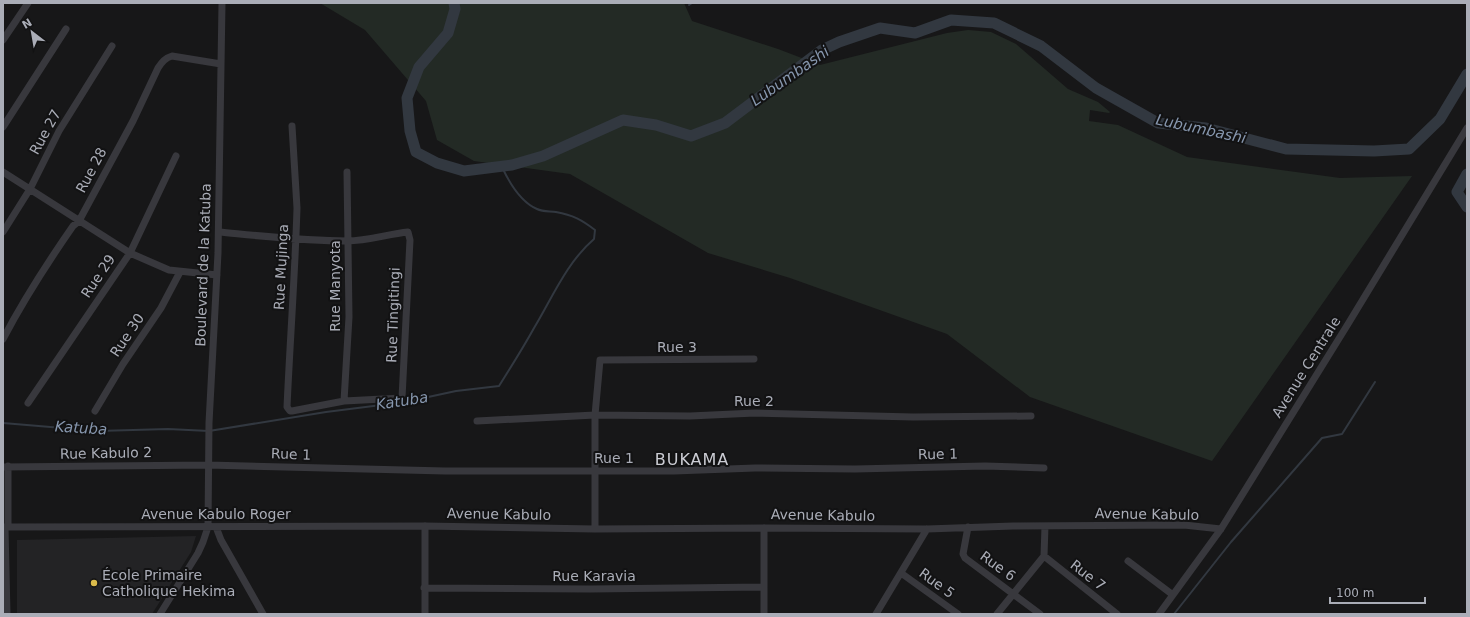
<svg xmlns="http://www.w3.org/2000/svg" width="1470" height="617" font-family="'DejaVu Sans',sans-serif">
  <rect width="100%" height="100%" fill="#171718"/>
  <!-- built -->
  <path fill="#232325" d="M196,536L191,552L152,614H17V540Z"/>
  <!-- green -->
  <path fill="#232a25" d="M320,3H684L692,21L778,49L820,65L947,33L968,30L991,32L1016,44L1068,89L1098,102L1110,112L1109,113L1090,110L1089,121L1118,125L1187,157L1340,178L1412,176L1212,461L1030,397L947,334L790,278L708,253L570,174L474,161L437,140L426,101L365,30Z"/>
  <g fill="none" stroke-linecap="round" stroke-linejoin="round">
    <!-- stream -->
    <path stroke="#323840" stroke-width="2" d="M689,5L692,3
      M3,423L98,431L168,429L209,431L326,412L405,402L456,391L499,386C511,367 523,348 534,328C552,298 567,262 594,239L595,230C582,220 573,215 556,212C550,211 543,212 537,209C521,202 509,182 502,167
      M1174,614L1231,542L1322,438L1342,434L1375,382"/>
    <!-- river -->
    <path stroke="#323840" stroke-width="11" d="M454,3L455,9L448,33L419,67L407,98L410,131L416,152L437,163L464,171L512,165L543,156L623,120L656,125L691,136L725,123L822,50L839,42L880,28L915,33L951,20L994,23L1041,46L1096,88L1158,123L1206,128L1286,149L1374,151L1409,149L1440,119L1467,74
      M1467,174L1457,192L1467,207"/>
    <!-- minor -->
    <path stroke="#38383d" stroke-width="7" d="M3,40L28,3
      M3,127L66,29
      M3,172L130,253L169,270L217,275
      M3,232L30,189L59,131L112,46
      M219,232C261,236 305,241 347,241C368,241 388,234 408,232L410,240L402,398L344,401L292,411H290L287,407C290,341 295,274 297,208L292,126
      M3,339C24,299 48,262 73,226L79,221L133,121L158,68C162,62 165,58 172,56L221,64
      M344,401L349,317L347,172
      M28,403L130,253L176,156
      M95,411L123,364L161,308L180,272
      M477,421L595,415L690,416L755,413L913,417L1031,416
      M8,466V527
      M3,467L208,465L445,471H674L755,468L855,469L985,466L1044,468
      M425,526V614
      M3,527L425,526L595,529L764,528L927,529L1013,526L1184,525L1221,529
      M5,527L7,614
      M216,527L221,540L263,614
      M968,527L963,554L965,558L1040,614
      M764,528V614
      M595,529V415L600,360L754,359
      M1044,556L1117,614
      M1128,561L1173,595
      M901,573L958,614
      M424,588L590,589L764,587
      M160,614L198,553L203,542L208,527L209,423L218,253L222,3
      M876,614L927,529
      M997,614L1044,556L1045,526
      M1159,614L1221,529L1348,324L1467,128"/>
  </g>
  <!-- markers -->
  <circle fill="#dbbb4b" stroke="#121213" stroke-width="1.5" cx="94" cy="583" r="4"/>
  <g text-anchor="middle" stroke-width="4" stroke-linejoin="round" paint-order="stroke">
    <!-- street labels -->
    <g font-size="14" fill="#aaadb7" stroke="#121213">
      <text transform="translate(45 132) rotate(-61)" y="5">Rue 27</text>
      <text transform="translate(91 170) rotate(-62)" y="5">Rue 28</text>
      <text transform="translate(203 265) rotate(-88)" y="5">Boulevard de la Katuba</text>
      <text transform="translate(281 267) rotate(-87)" y="5">Rue Mujinga</text>
      <text transform="translate(98 276) rotate(-56)" y="5">Rue 29</text>
      <text transform="translate(335 286) rotate(-90)" y="5">Rue Manyota</text>
      <text transform="translate(393 315) rotate(-88)" y="5">Rue Tingitingi</text>
      <text transform="translate(127 335) rotate(-56)" y="5">Rue 30</text>
      <text x="677" y="352">Rue 3</text>
      <text transform="translate(1306 367) rotate(-58)" y="5">Avenue Centrale</text>
      <text x="754" y="406">Rue 2</text>
      <text transform="translate(106 453) rotate(-1)" y="5">Rue Kabulo 2</text>
      <text transform="translate(291 454) rotate(2)" y="5">Rue 1</text>
      <text transform="translate(938 454) rotate(-1)" y="5">Rue 1</text>
      <text x="614" y="463">Rue 1</text>
      <text x="216" y="519">Avenue Kabulo Roger</text>
      <text transform="translate(499 514) rotate(1)" y="5">Avenue Kabulo</text>
      <text transform="translate(1147 514) rotate(1)" y="5">Avenue Kabulo</text>
      <text transform="translate(823 515) rotate(1)" y="5">Avenue Kabulo</text>
      <text transform="translate(998 566) rotate(36)" y="5">Rue 6</text>
      <text transform="translate(1088 575) rotate(38)" y="5">Rue 7</text>
      <text x="594" y="581">Rue Karavia</text>
      <text transform="translate(937 583) rotate(36)" y="5">Rue 5</text>
    </g>
    <!-- poi labels -->
    <g font-size="14" fill="#aaadb7" stroke="#121213" text-anchor="start">
      <text x="102" y="580">École Primaire<tspan x="102" dy="16">Catholique Hekima</tspan></text>
    </g>
    <!-- water labels -->
    <g font-size="15" font-style="italic" fill="#8696ad" stroke="#121213">
      <text transform="translate(790 76) rotate(-35)" y="5">Lubumbashi</text>
      <text transform="translate(1201 129) rotate(12)" y="5">Lubumbashi</text>
      <text transform="translate(402 401) rotate(-9)" y="5">Katuba</text>
      <text transform="translate(81 428) rotate(3)" y="5">Katuba</text>
    </g>
    <!-- quarter labels -->
    <g font-size="16" letter-spacing="1" fill="#cbccd3" stroke="#121213">
      <text x="692" y="465">BUKAMA</text>
    </g>
  </g>
  <!-- border -->
  <rect width="1470" height="617" fill="none" stroke="#aaadb7" stroke-width="8"/>
  <!-- north arrow -->
  <g transform="translate(32 32) rotate(329)" stroke="#121213" stroke-width="3" paint-order="stroke">
  <path d="M0-3L7 15L0 10L-7 15Z" fill="#aaadb7"/>
  <text y="-6" font-size="11" font-weight="bold" text-anchor="middle" fill="#aaadb7">N</text>
  </g>
  <!-- scale -->
  <path d="M1330 597v6h95v-6" fill="none" stroke="#aaadb7" stroke-width="2"/>
  <text x="1336" y="597" font-size="12" fill="#aaadb7" stroke="#121213" stroke-width="3" paint-order="stroke">100 m</text>
</svg>
